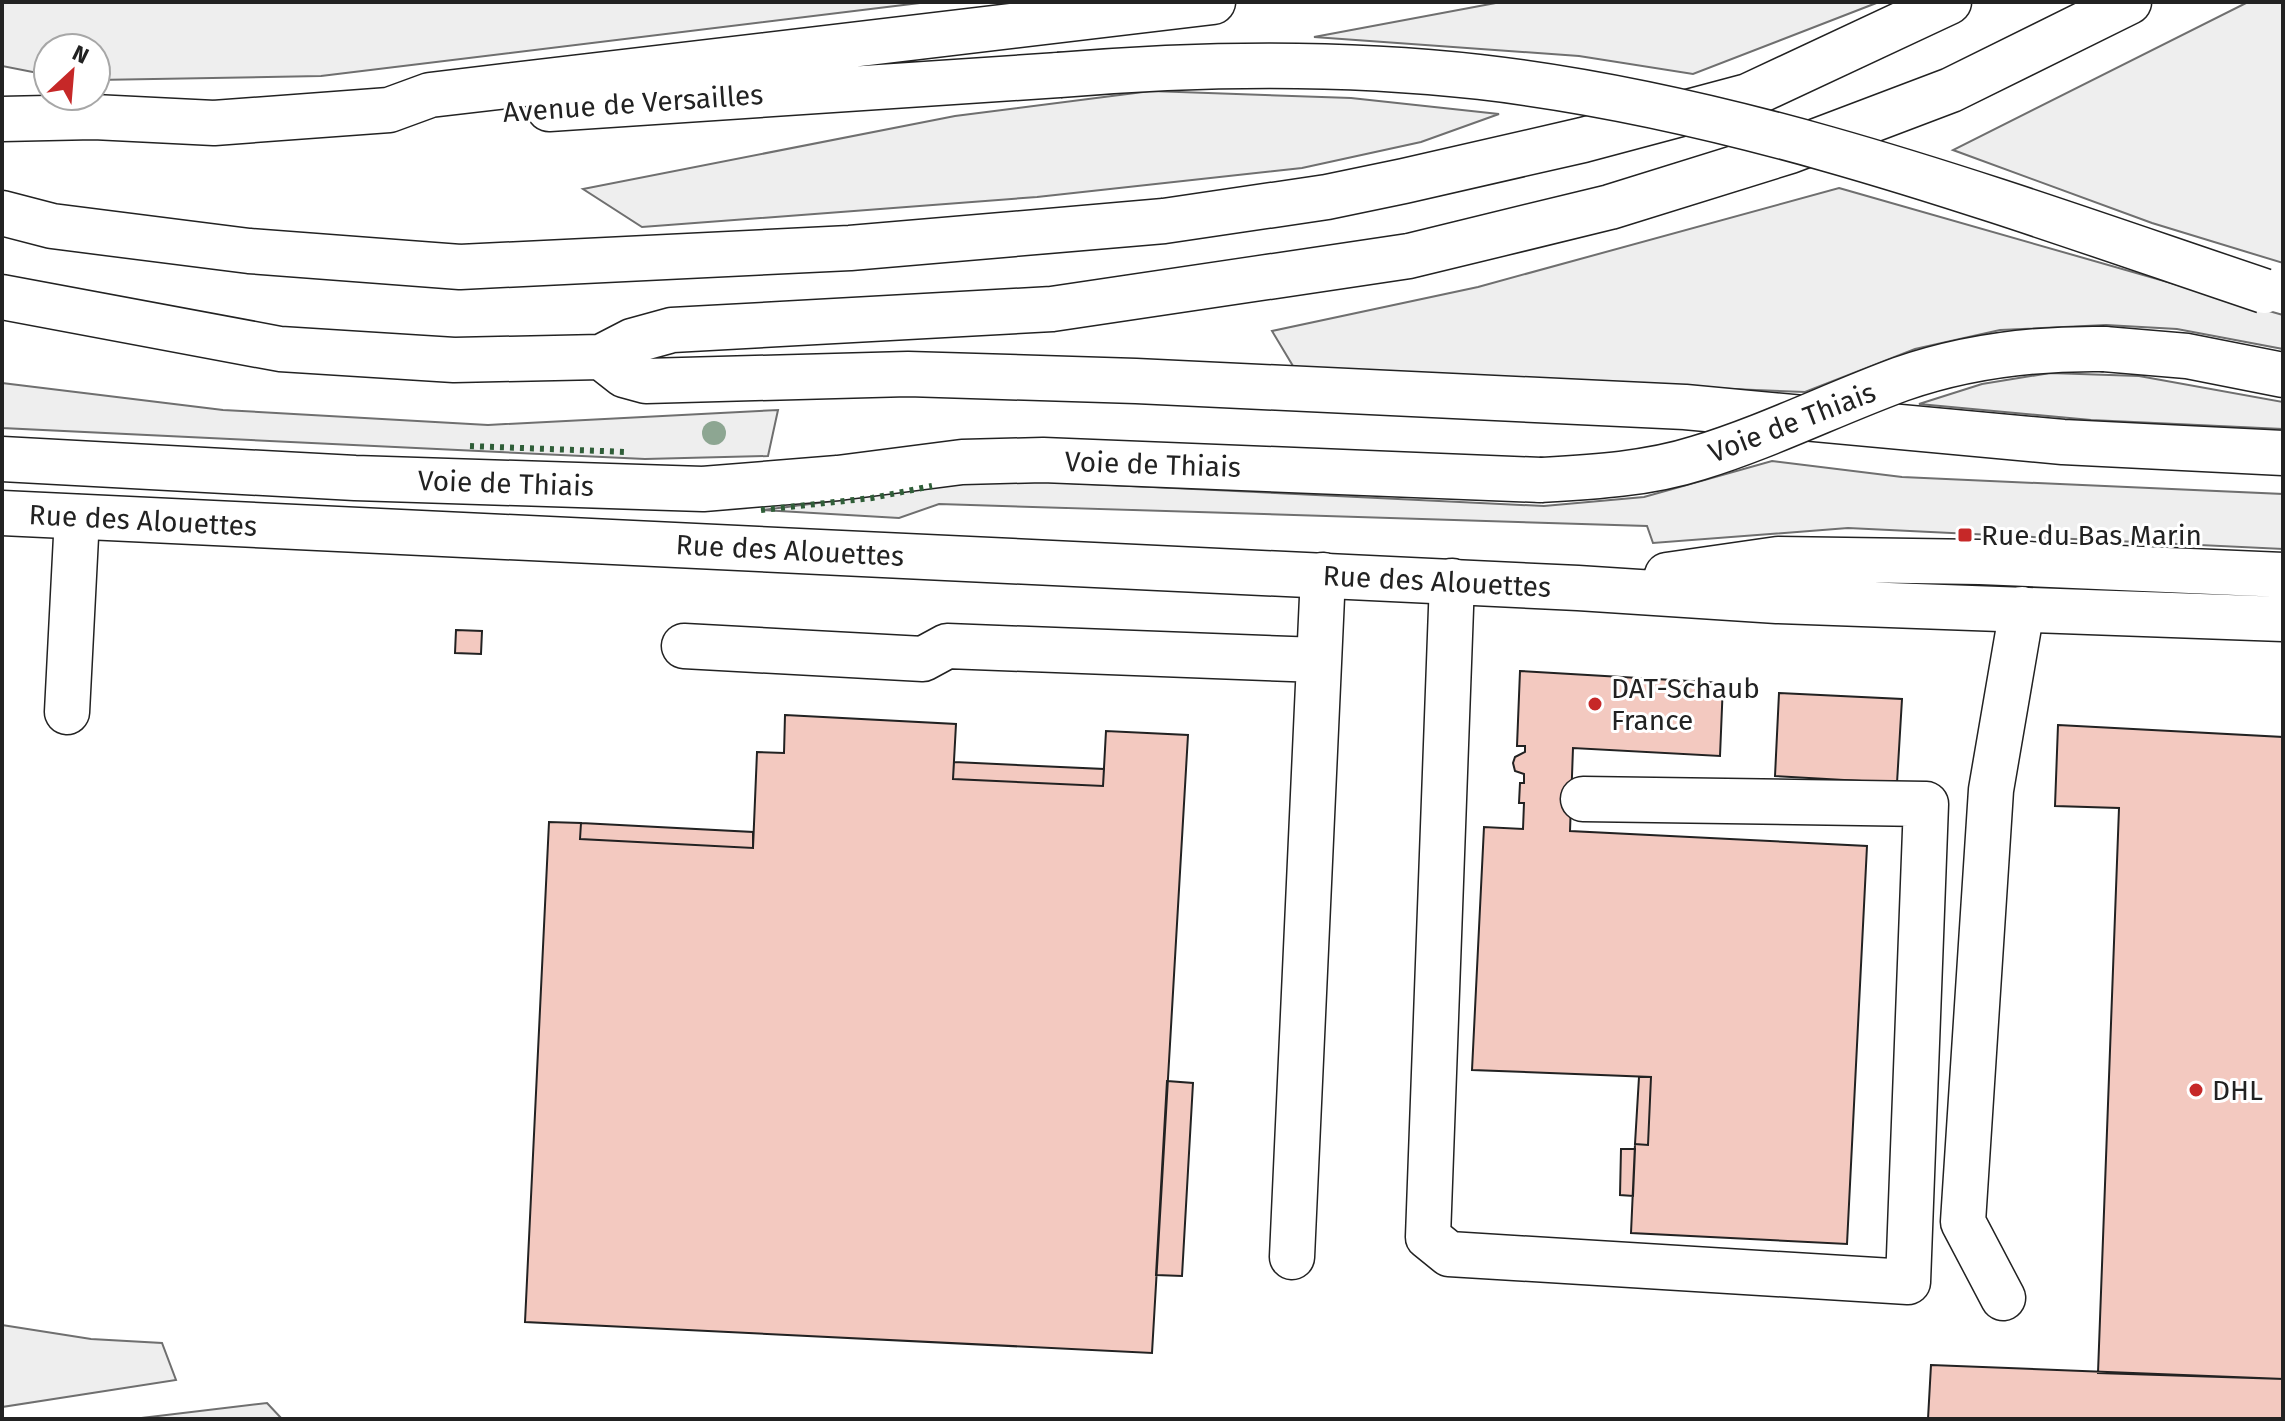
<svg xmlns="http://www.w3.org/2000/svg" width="2285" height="1421" font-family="'Fira Sans',sans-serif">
  <rect width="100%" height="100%" fill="#fff"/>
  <!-- green -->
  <path fill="#eee" stroke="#6f6f6f" stroke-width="2" d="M2,2H928L321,76L96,80V48H48V75L2,66Z
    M1501,2H1879L1693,74L1579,56L1314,37Z
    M2248,2H2283V263L2152,223L1953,150Z
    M1151,91L1351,98L1499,114L1421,142L1302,168L1037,197L642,227L583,189L955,116Z
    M1839,188L2283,315V349L2177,329L2106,325L2000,330L1915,349L1805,392L1296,371L1272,331L1478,287Z
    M2050,373L2139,376L2283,402V429L2091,420L1919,404L1982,384Z
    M2,383L223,410L488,425L778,410L768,456L645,459L2,428Z
    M1772,461L1902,477L2283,494V549L1848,528L1653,543L1647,526L939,504L899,518L761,510C843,501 924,486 1006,480L1544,506L1644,497Z
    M2,1325L91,1339L162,1343L176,1380L2,1407Z
    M267,1403L282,1419H133Z"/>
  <!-- building -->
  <path fill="#f3c9c0" stroke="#222" stroke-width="2" d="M456,630L482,631L481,654L455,653Z
    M1520,671L1723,683L1720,756L1573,748L1570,831L1867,846L1847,1244L1631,1233L1635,1144L1648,1145L1651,1077L1472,1070L1484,827L1523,829L1524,803H1519L1520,783H1524V774L1515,771L1513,763L1515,757L1525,752V746H1517Z
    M1779,693L1902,699L1897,783L1775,776Z
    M785,715L956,724L953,779L1103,786L1106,731L1188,735L1152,1353L525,1322L549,822L581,823L580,839L753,848L757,752L784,753Z
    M2058,725L2283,737V1379L2098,1373L2119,808L2055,806Z
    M954,762L1104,769L1103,786L953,779Z
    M581,823L753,832V848L580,839Z
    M1639,1077H1651L1648,1145L1635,1144Z
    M1167,1081L1193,1083L1182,1276L1156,1275Z
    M1621,1149H1635L1633,1196L1620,1195Z
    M1931,1365L2283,1379V1419H1928Z"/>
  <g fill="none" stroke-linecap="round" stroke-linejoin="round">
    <!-- minor casing -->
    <g stroke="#222" stroke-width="47">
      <path id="minor" d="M2104,349L2187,356L2283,375
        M2,459L355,478L703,489L838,478L962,462L1043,460L1541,480
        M1452,581L1428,1237L1449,1254L1908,1282L1926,804L1583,799
        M684,646L923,659L947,646L1319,660
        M67,712L77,517
        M1292,1257L1323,575
        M2003,1298L1963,1222L1991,790L2022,609"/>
    </g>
    <!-- major casing -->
    <g stroke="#222" stroke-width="47">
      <path id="major" d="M2,513L1578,588L1777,601L2283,619
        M1667,575L1778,559L1980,562L2283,575"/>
    </g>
    <!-- highway casing -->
    <g stroke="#222" stroke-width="47">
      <path id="highway" d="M549,109L1059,75
        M2,119L94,117L214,123L389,110L430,95L1213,2
        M2,213L52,226L249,251L460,267L850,248L1164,221L1327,197L1404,181L1583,140L1748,96L1949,2
        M2,297L280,349L454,360L601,357L632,341L672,330L1052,309L1409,256L1610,207L1790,151L1951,90L2129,2
        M601,357L624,375L646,381L908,374L1136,381L1685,407L2063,442L2283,453"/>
    </g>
    <!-- minor -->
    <use href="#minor" stroke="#fff" stroke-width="44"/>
    <!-- major -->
    <use href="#major" stroke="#fff" stroke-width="44"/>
    <!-- highway -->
    <use href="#highway" stroke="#fff" stroke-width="44"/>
    <!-- minor-bridge casing -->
    <g stroke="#222" stroke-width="47" stroke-linecap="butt">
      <path id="minor-bridge" d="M1541,480C1593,477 1648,474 1698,458C1767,437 1833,404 1901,379C1967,356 2035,348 2104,349"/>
    </g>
    <!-- highway-bridge casing -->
    <g stroke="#222" stroke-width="47" stroke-linecap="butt">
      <path id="highway-bridge" d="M1059,75C1200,63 1339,61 1480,77C1750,108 2008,205 2264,291"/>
    </g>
    <!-- minor-bridge -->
    <use href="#minor-bridge" stroke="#fff" stroke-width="44"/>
    <!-- highway-bridge -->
    <use href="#highway-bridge" stroke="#fff" stroke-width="44"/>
    <!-- hedge -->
    <path stroke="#2f5e38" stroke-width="6" stroke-dasharray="4 6" stroke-linecap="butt" d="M470,446L627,452
      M761,510L872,498L932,486"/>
  </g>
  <!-- trees -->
  <circle fill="#8da692" cx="714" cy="433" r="12"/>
  <!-- markers -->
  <g fill="#c62828" stroke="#fff" stroke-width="3">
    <rect x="1957" y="527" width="16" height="16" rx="4"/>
    <circle cx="1595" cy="704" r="8"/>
    <circle cx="2196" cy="1090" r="8"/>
  </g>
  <g text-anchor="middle" stroke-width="6" stroke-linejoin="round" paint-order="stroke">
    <!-- street labels -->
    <g font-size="28" fill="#222" stroke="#fff">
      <text transform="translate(633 103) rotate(-4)" y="10">Avenue de Versailles</text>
      <text transform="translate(1792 422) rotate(-21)" y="10">Voie de Thiais</text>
      <text transform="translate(1153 464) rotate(2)" y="10">Voie de Thiais</text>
      <text transform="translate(506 483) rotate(2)" y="10">Voie de Thiais</text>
      <text transform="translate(143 520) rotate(3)" y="10">Rue des Alouettes</text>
      <text transform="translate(790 550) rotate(3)" y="10">Rue des Alouettes</text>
      <text transform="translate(1437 581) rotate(3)" y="10">Rue des Alouettes</text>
    </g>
    <!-- poi labels -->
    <g font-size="28" fill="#222" stroke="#fff" text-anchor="start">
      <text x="1981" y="545">Rue du Bas Marin</text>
      <text x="1611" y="698">DAT-Schaub<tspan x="1611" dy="32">France</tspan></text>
      <text x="2212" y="1100">DHL</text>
    </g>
  </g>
  <!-- border -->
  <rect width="2285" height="1421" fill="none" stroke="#222222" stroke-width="8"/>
  <!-- north arrow -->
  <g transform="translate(72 72) rotate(26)"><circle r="38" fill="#ffffff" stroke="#a7a7a7" stroke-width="2"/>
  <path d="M0-6L14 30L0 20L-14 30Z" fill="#c62828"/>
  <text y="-12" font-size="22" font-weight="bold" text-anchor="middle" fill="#222222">N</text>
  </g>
</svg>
